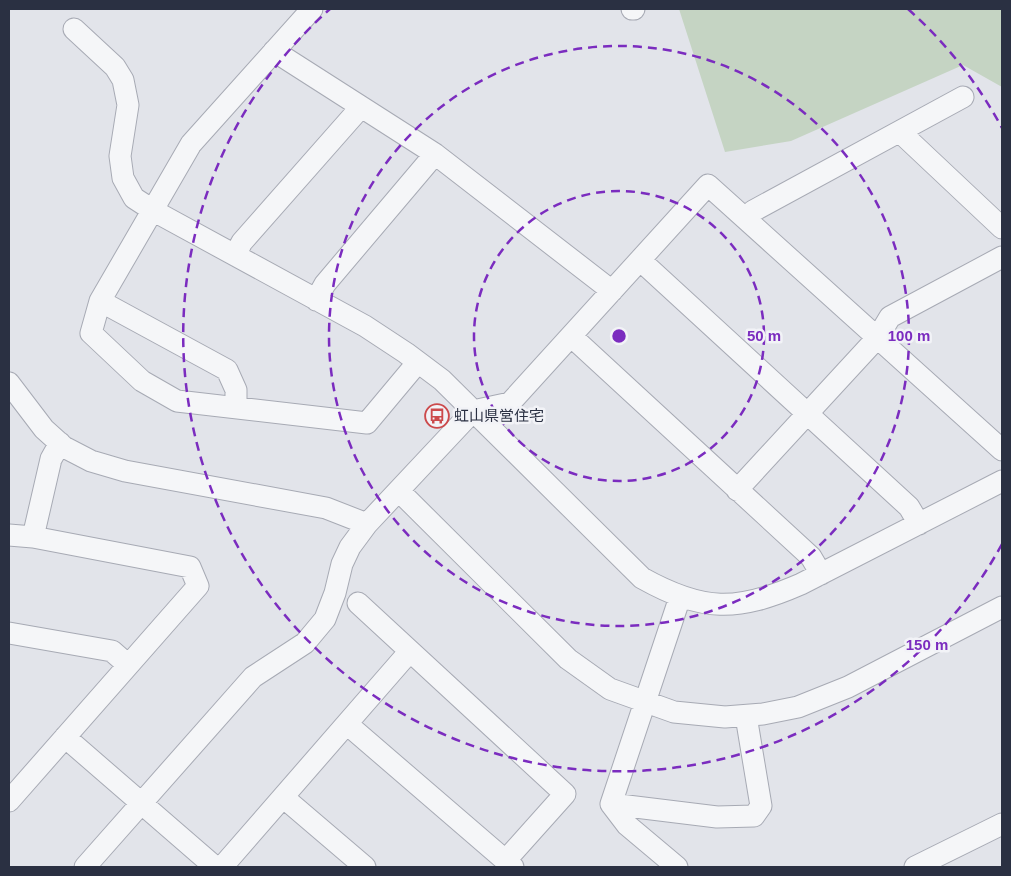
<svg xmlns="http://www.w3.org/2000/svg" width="1011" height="876" font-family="Arial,'Noto Sans JP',sans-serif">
  <rect width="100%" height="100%" fill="#e2e4ea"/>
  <!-- green -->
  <path fill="#c5d4c3" d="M679,9H1002V87L963,65L791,141L725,152Z"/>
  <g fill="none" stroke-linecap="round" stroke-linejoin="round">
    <!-- minor casing -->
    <g stroke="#a7aab4" stroke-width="23">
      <path id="minor" d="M312,9L191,144L100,301L91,333L142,381L177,401L367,423L418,362
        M632,9H634
        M74,29L115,67L123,80L128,105L120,156L123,178L134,198L154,211L365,326L406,353L442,380L642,578C703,612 737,612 801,584L1002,481
        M274,51L435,154L612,291
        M900,132L1002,228
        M746,219L753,211L963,97
        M235,255L242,242L361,107
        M640,260L909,507L919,524
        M316,300L325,284L435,154
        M100,301L227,370L236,390V408
        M571,336L811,557L821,574
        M9,383L44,429L64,447L91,461L125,471L326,508L367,524
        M737,490L878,337L890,317L1002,257
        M399,491L568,659L610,689L674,712L725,717L763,714L798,707L848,687L1002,607
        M9,535L33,537L190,567L198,586L9,801
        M33,537L51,459L60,443
        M358,603L565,794L505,861
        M9,633L112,651L128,665
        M347,724L513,867
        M65,737L215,867
        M283,797L365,867
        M611,804L717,817L754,816L761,806L746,716
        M85,867L253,677L305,643L325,619L335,593L342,564L350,547L367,524L473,411L510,403L708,185L1002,450
        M222,867L410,651
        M677,867L627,825L611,804L680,597
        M915,867L1002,824"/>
    </g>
    <!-- minor -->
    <use href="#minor" stroke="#f5f6f8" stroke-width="21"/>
  </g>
  <!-- distance rings -->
  <g fill="none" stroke="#7b2cbf" stroke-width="2.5" stroke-dasharray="9 6">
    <circle cx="619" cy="336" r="145"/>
    <circle cx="619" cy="336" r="290"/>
    <path d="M1002 544A436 436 0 1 1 330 9M908 9A436 436 0 0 1 1002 128"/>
  </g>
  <!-- icons -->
  <defs>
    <g id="bus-ring" transform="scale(1.25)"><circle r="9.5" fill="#f2f3f7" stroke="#cc4a4c" stroke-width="1.5"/><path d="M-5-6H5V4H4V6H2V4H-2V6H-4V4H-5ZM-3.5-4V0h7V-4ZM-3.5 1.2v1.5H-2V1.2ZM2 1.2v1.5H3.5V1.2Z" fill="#cc4a4c"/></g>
  </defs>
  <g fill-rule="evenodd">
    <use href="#bus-ring" x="437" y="416"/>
  </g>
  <g text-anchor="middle" stroke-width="5" stroke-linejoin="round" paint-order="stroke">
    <!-- poi labels -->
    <g font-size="15" fill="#2a3042" stroke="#f2f3f7" text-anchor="start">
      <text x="454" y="421">虹山県営住宅</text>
    </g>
  </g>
  <circle cx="619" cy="336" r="8" fill="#7b2cbf" stroke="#f2f3f7" stroke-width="2.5"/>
  <g font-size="15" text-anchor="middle" font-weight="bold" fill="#7b2cbf" stroke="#f2f3f7" stroke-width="5" stroke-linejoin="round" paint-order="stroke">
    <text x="764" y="341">50 m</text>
    <text x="909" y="341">100 m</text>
    <text x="927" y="650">150 m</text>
  </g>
  <!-- border -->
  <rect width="1011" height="876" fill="none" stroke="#2a3042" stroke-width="20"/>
</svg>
